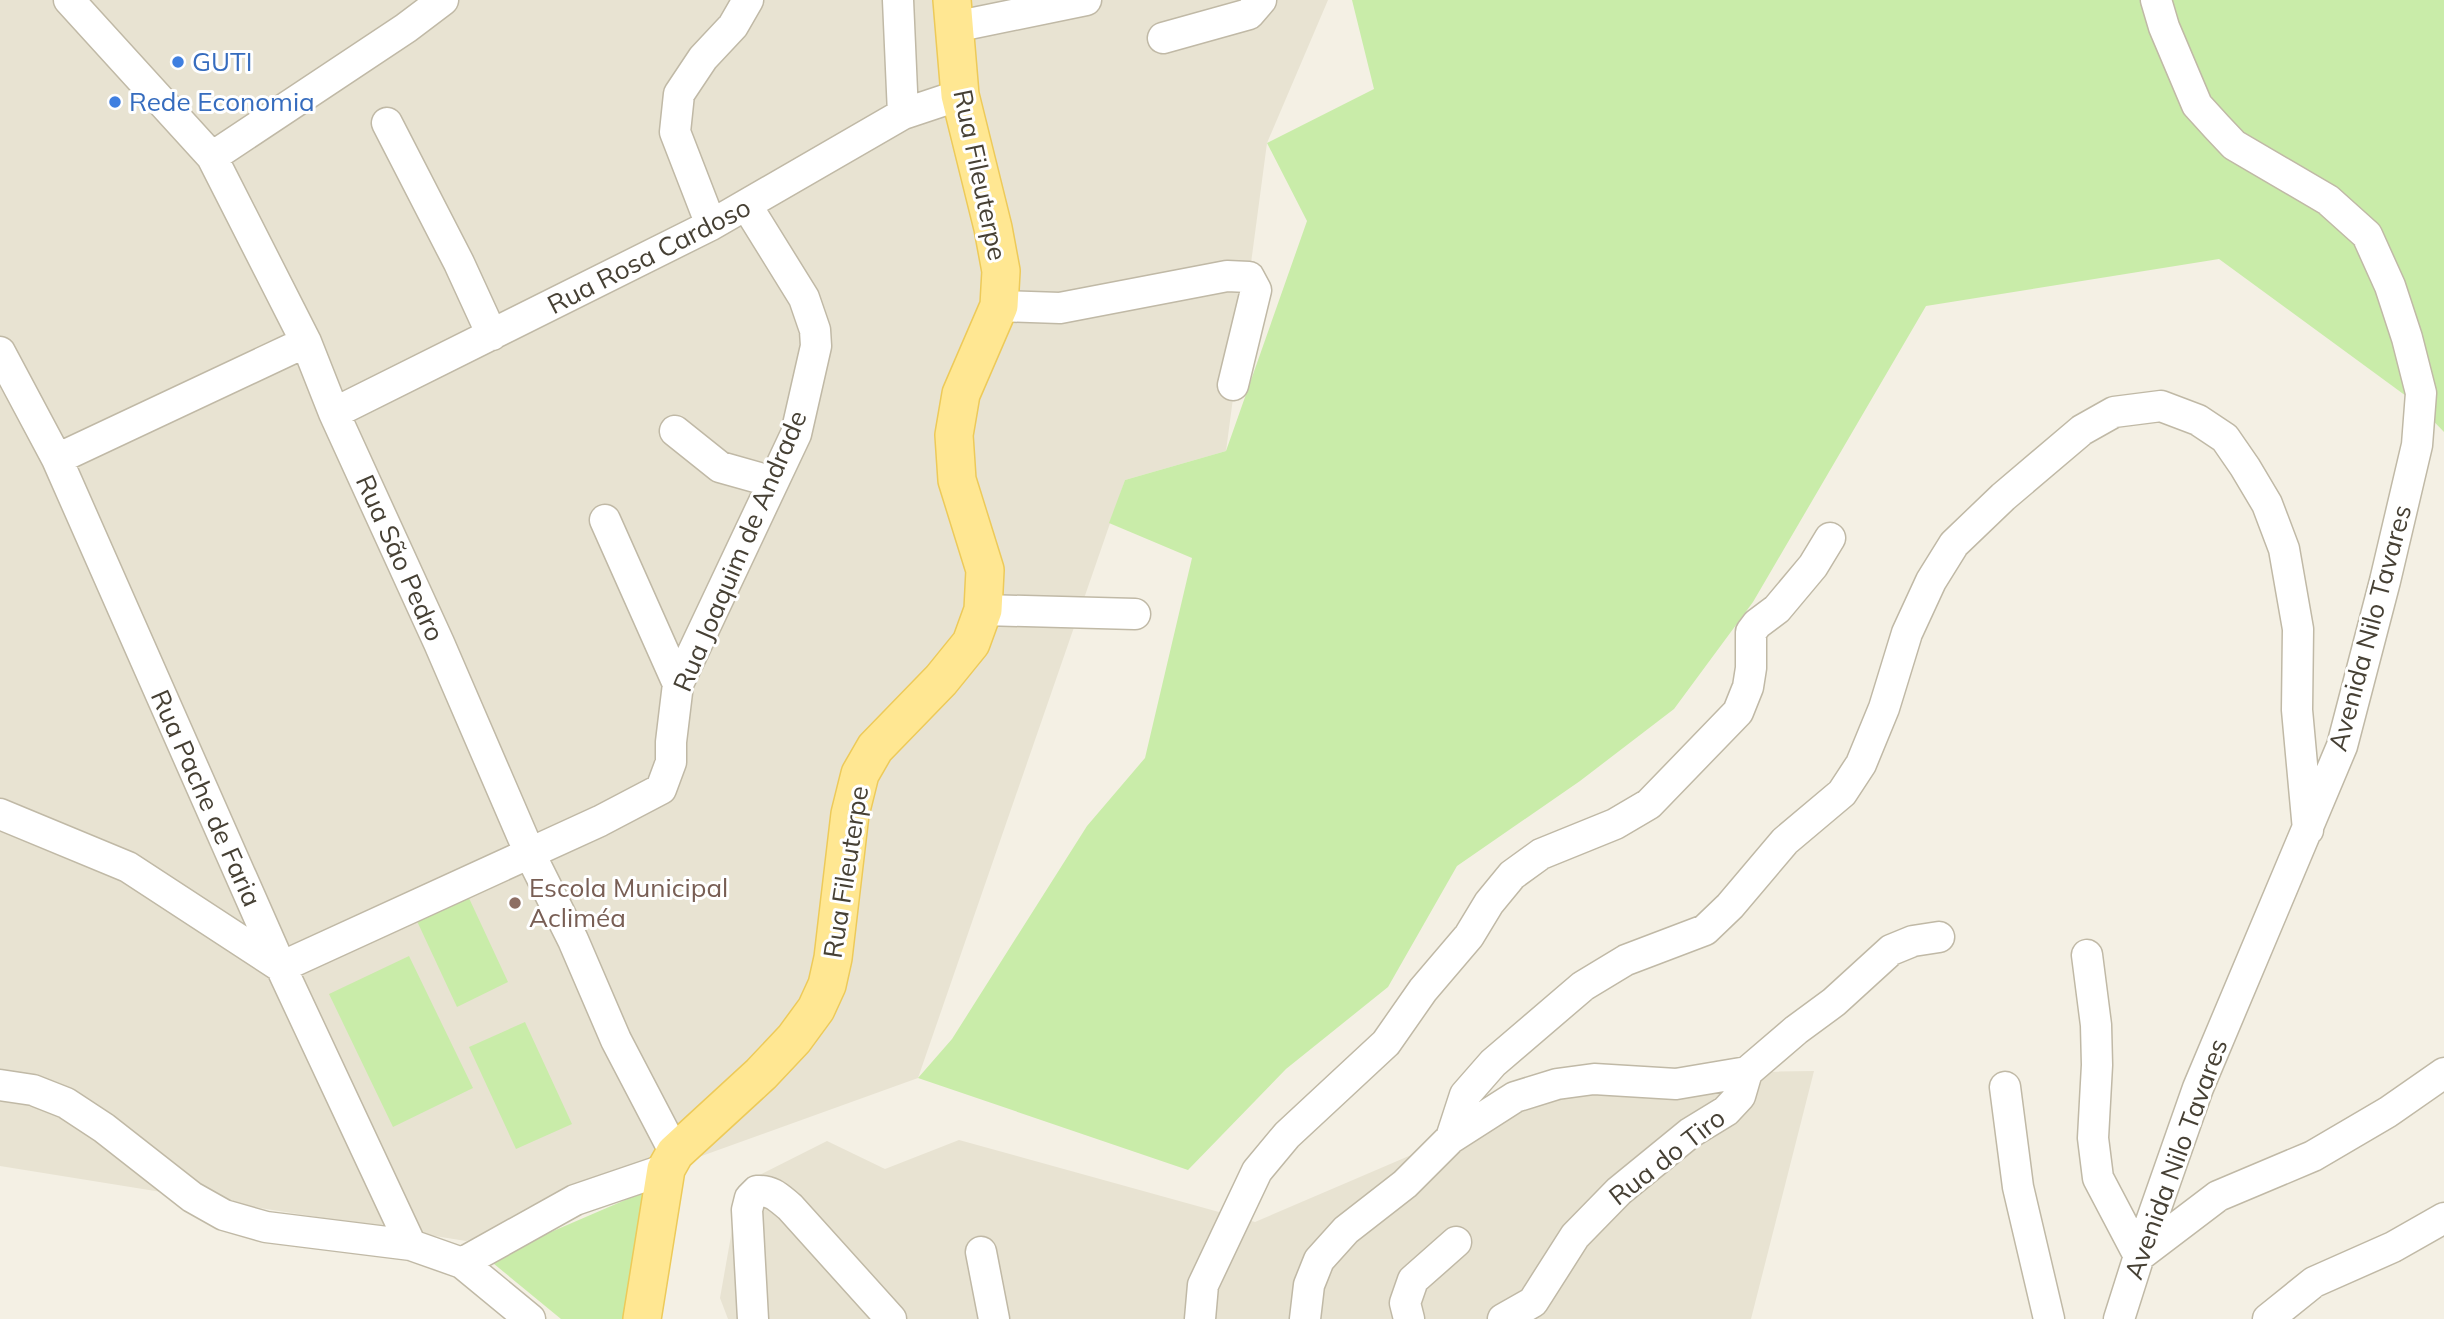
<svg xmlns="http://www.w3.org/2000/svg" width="2444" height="1319" font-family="Mulish,sans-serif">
  <rect width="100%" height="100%" fill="#f4f0e4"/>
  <!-- residential -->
  <path fill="#e8e3d2" d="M0,0H1328L1267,143L1226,451L1125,480L918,1078L466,1241L0,1166Z
    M1814,1071L1751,1319H728L720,1298L740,1185L827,1141L885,1169L959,1140L1255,1222L1451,1138L1515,1097L1747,1072Z"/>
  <!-- green -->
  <path fill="#c9eca9" d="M1352,0H2444V432L2417,404L2219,259L1926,306L1753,602L1674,709L1580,781L1457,866L1388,987L1286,1069L1188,1170L918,1078L952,1039L1087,826L1145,758L1192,558L1109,523L1125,480L1226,451L1307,221L1267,143L1374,89Z
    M468,896L508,982L457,1007L416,919Z
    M409,956L473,1088L393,1127L329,994Z
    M525,1022L572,1124L516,1149L469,1047Z
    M646,1191L627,1319H561L488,1259Z"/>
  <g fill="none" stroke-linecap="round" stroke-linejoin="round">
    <!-- minor casing -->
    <g stroke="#c0b9a6" stroke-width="33">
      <path id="minor" d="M69,0L212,157L306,342L334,413L439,643L530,854L573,940L616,1040L675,1153
        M898,0L903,114
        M954,27L1086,0
        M1163,38L1249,14L1261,0
        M387,123L459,263L492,335
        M212,157L406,28L443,0
        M711,225L675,132L679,94L703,58L733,26L748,0
        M999,306L1060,308L1227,276L1249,277L1256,290L1233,385
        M0,352L57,459L281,967L411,1245
        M334,413L711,225L903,114L960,95
        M675,431L720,467L773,482
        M57,459L306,342
        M605,520L678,684
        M983,610L1135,614
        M0,814L128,867L281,967
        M2087,955L2096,1025L2097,1065L2093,1138L2098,1178L2139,1256L2218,1196L2313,1156L2388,1112L2444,1073
        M281,967L600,821L661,789L671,762V742L678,684L796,434L816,346L815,330L804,298L747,206
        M0,1085L33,1090L66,1103L104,1128L192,1197L224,1215L266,1227L411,1245L462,1263L530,1319
        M2005,1087L2018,1187L2049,1319
        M1451,1138L1465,1095L1493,1063L1583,986L1626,960L1705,930L1730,906L1785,841L1842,793L1861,764L1884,708L1907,633L1931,581L1954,544L2003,497L2082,430L2114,412L2161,406L2198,420L2225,438L2245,467L2267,504L2284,549L2298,629L2297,710L2308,830
        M981,1252L994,1319
        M462,1263L575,1200L666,1169
        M753,1319L747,1210L750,1198L757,1191C772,1190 779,1198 790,1207L891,1319
        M1200,1319L1203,1285L1257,1171L1287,1135L1386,1043L1423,990L1469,936L1489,903L1512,875L1541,854L1615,824L1649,804L1738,712L1748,687L1751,668V632L1757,624L1777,609L1813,566L1830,538
        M1305,1319L1309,1285L1319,1260L1346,1230L1405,1184L1451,1138L1515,1097L1557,1084L1594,1079L1676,1084L1747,1072
        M1409,1319L1405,1303L1413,1280L1456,1242
        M1503,1319L1533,1302L1575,1236L1619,1191L1690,1133L1726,1111L1740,1096L1747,1072L1796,1030L1834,1002L1891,950L1913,941L1939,937
        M2119,1319L2139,1256L2198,1088L2342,746L2385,581L2417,445L2421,393L2407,338L2390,286L2367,235L2328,200L2234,145L2217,127L2197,105L2164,27L2156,0
        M2268,1319L2314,1282L2393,1247L2444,1218"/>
    </g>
    <!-- major casing -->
    <g stroke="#edca59" stroke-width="40">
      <path id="major" d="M642,1319L666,1169L675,1153L761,1074L794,1039L816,1009L827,985L833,958L850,814L860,774L875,748L941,680L971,643L983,610L985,570L957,480L954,435L961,394L999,306L1001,271L993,228L960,95L952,0"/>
    </g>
    <!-- minor -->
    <use href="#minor" stroke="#fff" stroke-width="30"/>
    <!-- major -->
    <use href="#major" stroke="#ffe792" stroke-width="37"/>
  </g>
  <!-- markers -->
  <g fill="#3f7fe0" stroke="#fff" stroke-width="2.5">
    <circle cx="178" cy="62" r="7"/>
    <circle cx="115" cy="102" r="7"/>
  </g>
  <circle fill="#8d6e63" stroke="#fff" stroke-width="2.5" cx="515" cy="903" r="7"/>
  <g text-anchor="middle" stroke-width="6" stroke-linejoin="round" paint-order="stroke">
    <!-- shop labels -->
    <g font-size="26" fill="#366cbe" stroke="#fff" text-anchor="start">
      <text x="192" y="71">GUTI</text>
      <text x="129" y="111">Rede Economia</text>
    </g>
    <!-- street labels -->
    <g font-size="26" fill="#464034" stroke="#fff">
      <text transform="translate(980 175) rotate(78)" y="9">Rua Fileuterpe</text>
      <text transform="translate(649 256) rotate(-27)" y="9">Rua Rosa Cardoso</text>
      <text transform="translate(740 551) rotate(-67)" y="9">Rua Joaquim de Andrade</text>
      <text transform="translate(400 558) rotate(66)" y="9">Rua São Pedro</text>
      <text transform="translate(2370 628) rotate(-75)" y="9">Avenida Nilo Tavares</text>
      <text transform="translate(206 798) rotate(66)" y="9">Rua Pache de Faria</text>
      <text transform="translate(846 872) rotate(-81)" y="9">Rua Fileuterpe</text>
      <text transform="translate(1667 1157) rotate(-38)" y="9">Rua do Tiro</text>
      <text transform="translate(2176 1159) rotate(-70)" y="9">Avenida Nilo Tavares</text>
    </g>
    <!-- education labels -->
    <g font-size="26" fill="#785e54" stroke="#fff" text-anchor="start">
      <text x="529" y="897">Escola Municipal<tspan x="529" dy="30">Acliméa</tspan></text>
    </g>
  </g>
</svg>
